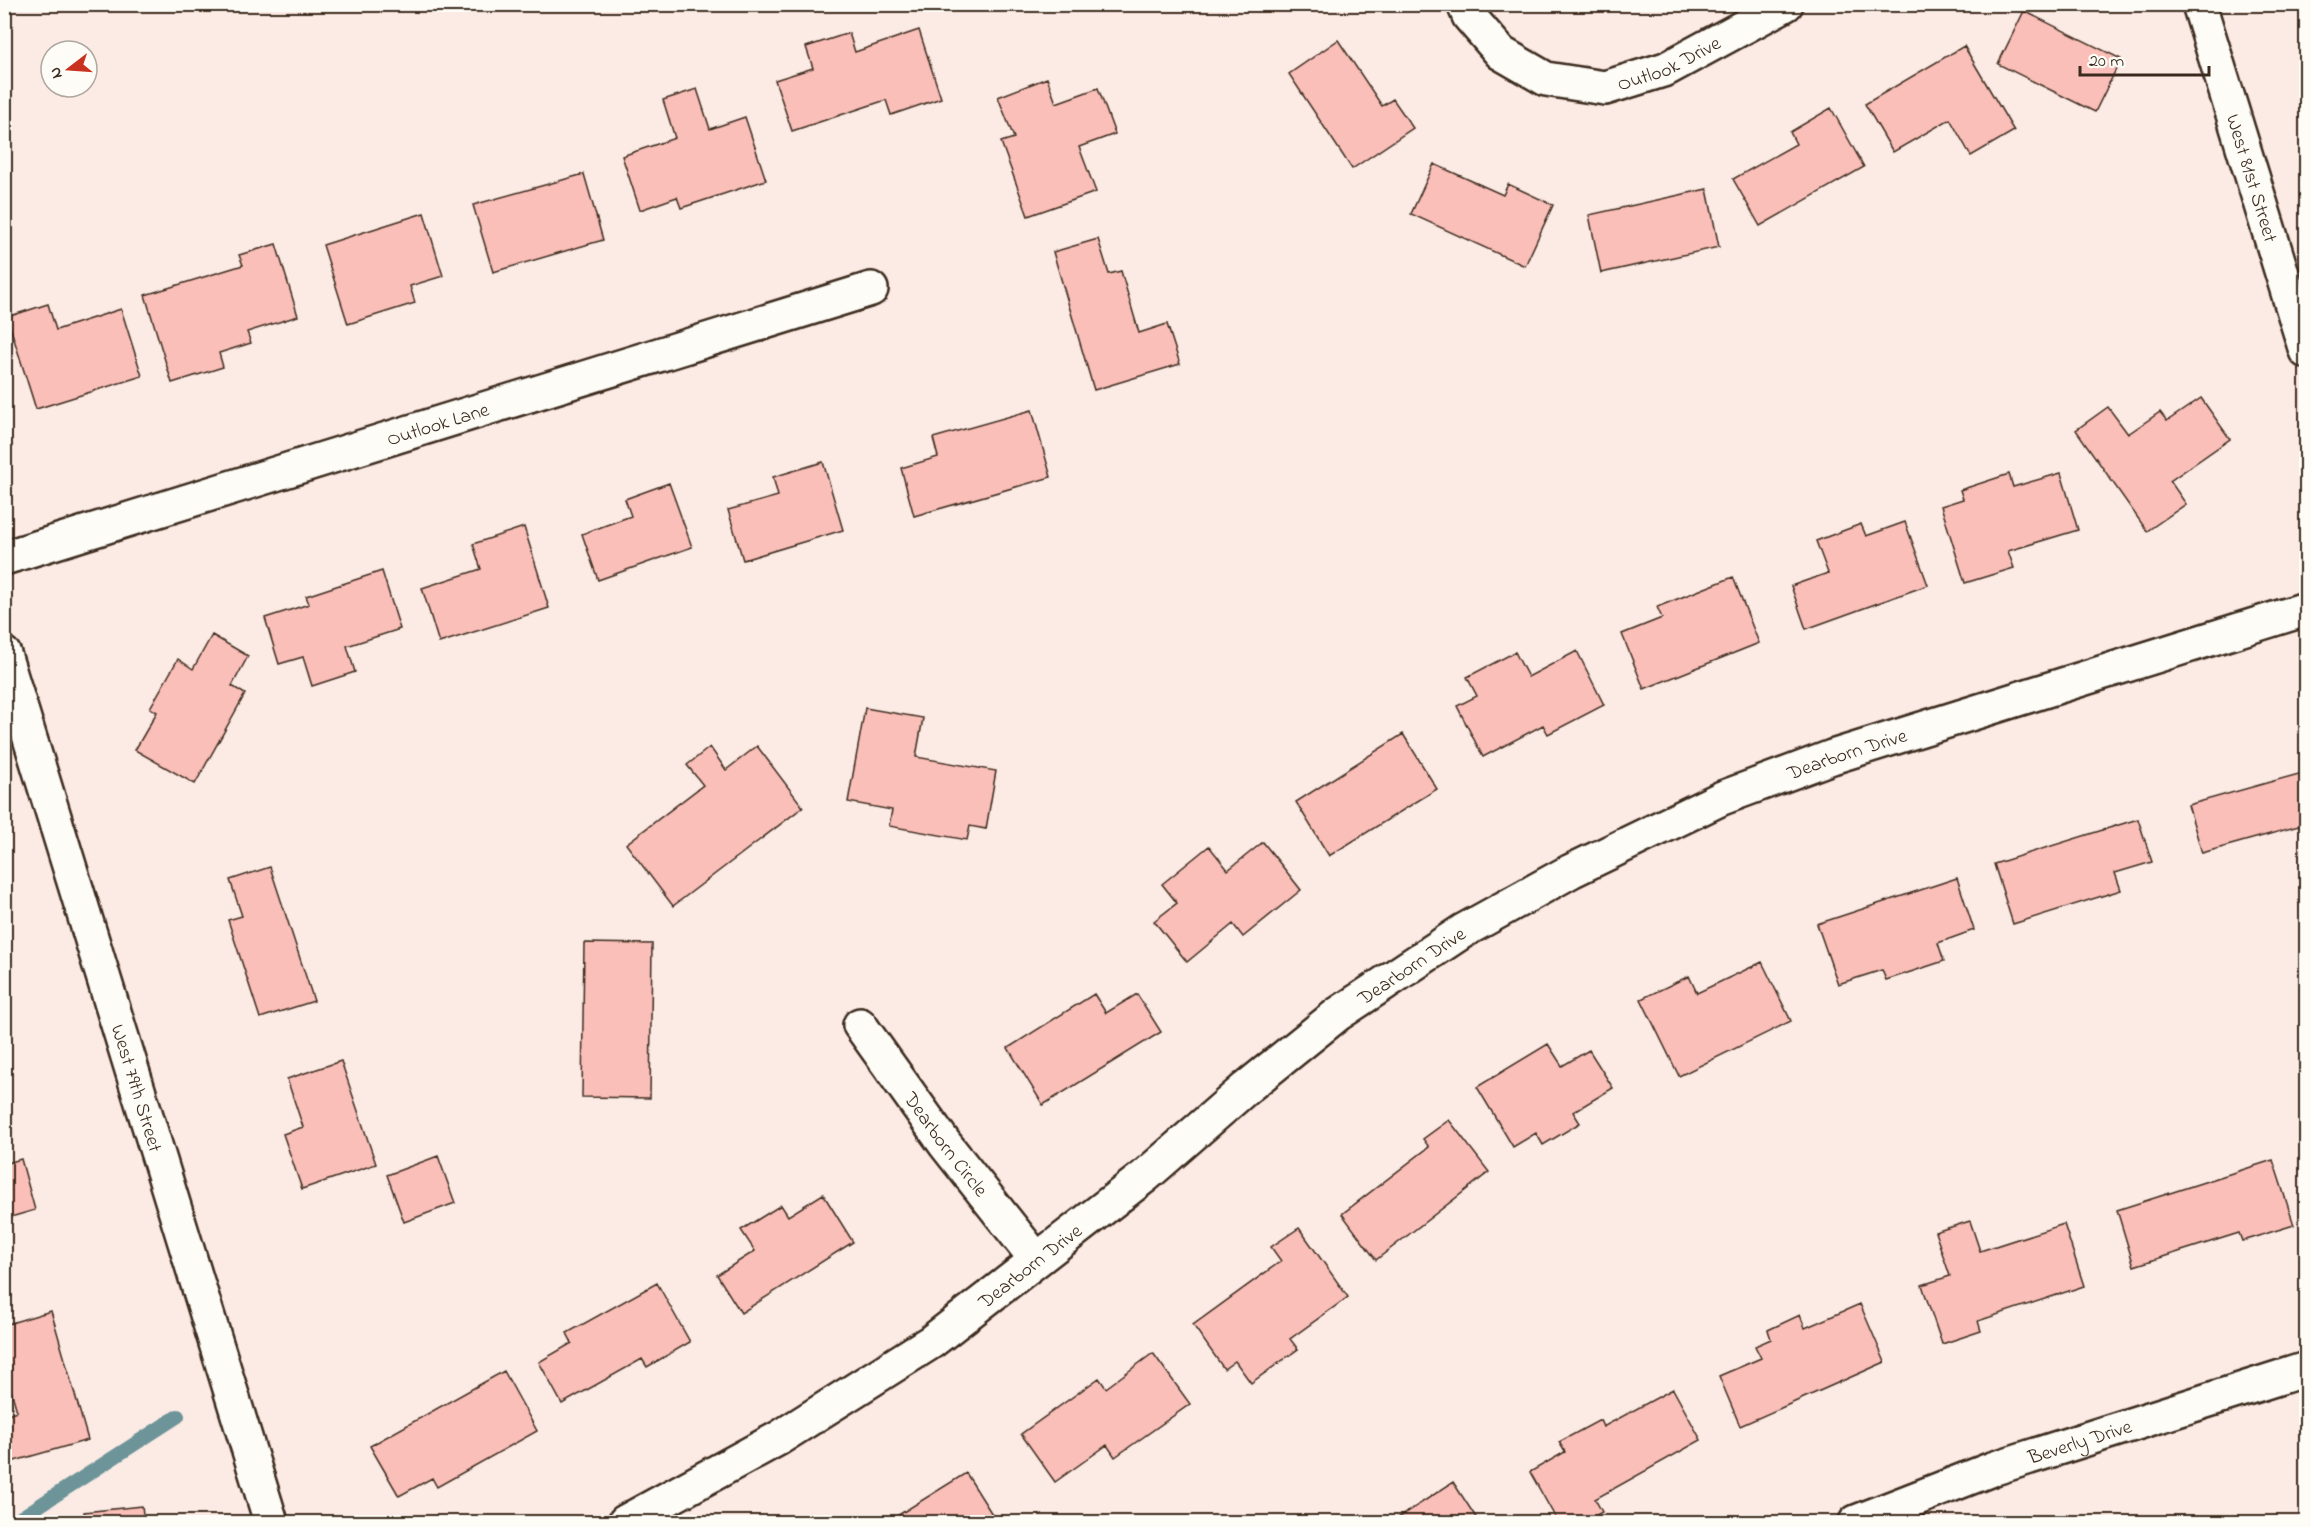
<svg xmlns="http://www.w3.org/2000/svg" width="2311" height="1527" font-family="'Indie Flower',sans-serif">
  <rect width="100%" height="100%" fill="#fceae4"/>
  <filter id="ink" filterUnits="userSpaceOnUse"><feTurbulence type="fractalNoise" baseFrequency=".0167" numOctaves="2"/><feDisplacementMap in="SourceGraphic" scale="12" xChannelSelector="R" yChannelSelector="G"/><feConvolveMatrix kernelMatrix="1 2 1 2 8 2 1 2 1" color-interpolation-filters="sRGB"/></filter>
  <g filter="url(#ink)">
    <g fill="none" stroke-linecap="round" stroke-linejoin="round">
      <!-- stream -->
      <path stroke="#6c9499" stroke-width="14" d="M14,1522L178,1416"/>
    </g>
    <!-- building -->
    <path fill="#fabfb8" stroke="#3b2a1e" stroke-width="1.5" d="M2024,11L2121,59L2095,112L1998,64Z
      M919,30L941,98L891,115L886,100L792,131L775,80L813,68L806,47L849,33L855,52Z
      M1338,40L1382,106L1393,99L1413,128L1352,169L1289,74Z
      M1964,46L2014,131L1971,156L1950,119L1893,152L1865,104Z
      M1047,78L1056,103L1098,88L1115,134L1079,147L1096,192L1028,216L1001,142L1014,138L998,97Z
      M697,89L710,129L745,117L766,180L681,208L677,197L640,210L622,156L675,138L663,100Z
      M1831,108L1864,167L1760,226L1733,179L1796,144L1790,132Z
      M1434,164L1503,195L1508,184L1553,205L1525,266L1411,214Z
      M584,174L603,240L493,272L473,205Z
      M1707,189L1719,247L1601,273L1589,215Z
      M424,213L443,276L410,286L415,303L348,324L323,245Z
      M1098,239L1109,274L1121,271L1139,333L1167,324L1180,364L1094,390L1053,252Z
      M276,244L298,316L247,332L251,343L219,353L223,367L172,383L145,295L243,265L239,255Z
      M48,304L56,330L121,309L142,376L36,409L7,317Z
      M2201,398L2230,439L2170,481L2186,504L2147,531L2076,430L2108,407L2128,434L2160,412L2167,421Z
      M1032,410L1051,477L914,516L901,468L938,457L933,438Z
      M823,462L843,530L743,560L728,510L778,496L773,477Z
      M2061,473L2078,530L2008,551L2014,568L1965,583L1941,506L1963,499L1960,490L2009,474L2013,487Z
      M669,483L692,547L598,580L582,534L631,516L625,499Z
      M1905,522L1928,585L1806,629L1791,586L1828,573L1816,541L1861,524L1866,536Z
      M524,527L549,608L439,643L422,588L481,569L473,544Z
      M382,571L400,629L347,646L355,672L312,686L303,657L279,664L265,618L309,604L306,596Z
      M1733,577L1759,643L1644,689L1622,634L1662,618L1657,607Z
      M212,635L248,656L232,686L245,694L195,784L135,750L157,712L150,708L178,659L193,669Z
      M1577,651L1604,705L1548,734L1543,725L1483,757L1457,706L1477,696L1467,677L1515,652L1528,677Z
      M865,708L923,718L916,757L996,771L986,829L970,826L967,840L889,826L892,810L848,802Z
      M1403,734L1437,789L1329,856L1296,802Z
      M757,746L803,807L673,906L626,844L703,785L687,765L710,747L726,770Z
      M2306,772V824L2202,853L2188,805Z
      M2138,819L2152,862L2115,873L2121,890L2013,924L1994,864Z
      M1263,842L1301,890L1243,937L1233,924L1187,962L1154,921L1177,903L1162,884L1209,846L1228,870Z
      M270,867L314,1001L260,1018L228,920L242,916L230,880Z
      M1957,878L1974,930L1938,943L1944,961L1886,980L1882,970L1838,984L1817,924Z
      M584,943L652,944L650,1098L582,1097Z
      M1762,962L1791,1021L1679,1076L1641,999L1689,976L1697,993Z
      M1094,994L1106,1013L1137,994L1161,1032L1043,1105L1008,1048Z
      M1548,1044L1562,1066L1589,1050L1613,1088L1573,1112L1580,1123L1543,1145L1536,1133L1513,1147L1477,1087Z
      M341,1061L376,1164L302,1189L283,1134L303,1127L287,1079Z
      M1449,1120L1489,1172L1376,1260L1342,1214L1429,1147L1423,1139Z
      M438,1156L455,1203L404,1222L387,1175Z
      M21,1159L35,1210L4,1219V1164Z
      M2273,1160L2294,1225L2242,1241L2239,1233L2134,1266L2117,1210Z
      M823,1194L853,1242L741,1313L717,1275L755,1251L741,1230L781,1205L788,1216Z
      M1970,1221L1980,1251L2064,1224L2084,1286L1978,1321L1981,1331L1942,1344L1922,1285L1950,1276L1935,1232Z
      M1299,1228L1348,1297L1290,1339L1298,1349L1251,1383L1235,1361L1224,1369L1193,1325L1281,1261L1271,1247Z
      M657,1283L690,1342L647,1367L642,1359L562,1404L539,1362L572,1343L567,1333Z
      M1860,1304L1885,1362L1740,1426L1719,1376L1761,1358L1755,1346L1771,1339L1768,1330L1800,1315L1805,1328Z
      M51,1311L88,1440L4,1464V1415L17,1411L4,1366V1325Z
      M1153,1353L1190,1404L1115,1457L1107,1445L1055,1482L1021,1434L1099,1378L1106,1388Z
      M504,1371L537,1431L437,1487L432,1478L399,1496L370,1446Z
      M1673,1389L1701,1440L1595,1499L1602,1512L1584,1522H1558L1530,1472L1565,1452L1559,1442L1600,1420L1603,1427Z
      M966,1473L997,1522H887Z
      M1453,1482L1479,1522H1392Z
      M142,1506L144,1522H86L84,1512Z"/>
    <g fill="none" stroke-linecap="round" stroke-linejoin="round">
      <!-- street casing -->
      <g stroke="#3b2a1e" stroke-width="38">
        <g id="street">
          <path id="s1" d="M1464,4L1469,16L1501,53L1546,79L1605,88L1666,69L1786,4"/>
          <path id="s2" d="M2199,4L2306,351"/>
          <path id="s3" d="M4,558L871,289"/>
          <path id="s4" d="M860,1025L945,1144L1036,1259"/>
          <path id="s5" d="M625,1522L779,1438L931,1342L1145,1176L1246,1088L1338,1014L1463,931L1571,871L1722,798L1832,757L2306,609"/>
          <path id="s6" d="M1856,1522L1992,1469L2306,1369"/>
        </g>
      </g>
      <!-- secondary casing -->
      <g stroke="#3b2a1e" stroke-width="38">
        <g id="secondary">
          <path id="s7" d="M4,654L271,1522"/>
        </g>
      </g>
      <!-- street -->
      <use href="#street" stroke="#fdfcf7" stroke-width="33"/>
      <!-- secondary -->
      <use href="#secondary" stroke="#fdfcf7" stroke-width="33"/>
    </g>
  </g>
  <g text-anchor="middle" stroke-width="5" stroke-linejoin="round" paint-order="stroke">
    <!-- street labels -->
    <g font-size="20" fill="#3b2a1e" stroke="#fdfcf7">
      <text dy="7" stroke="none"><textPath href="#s1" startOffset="242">Outlook Drive</textPath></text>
      <text dy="7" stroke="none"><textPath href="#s2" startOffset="182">West 81st Street</textPath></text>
      <text dy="7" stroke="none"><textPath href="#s3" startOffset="454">Outlook Lane</textPath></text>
      <text dy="7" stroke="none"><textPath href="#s5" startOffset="1452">Dearborn Drive</textPath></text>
      <text dy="7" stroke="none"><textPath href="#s5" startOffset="966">Dearborn Drive</textPath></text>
      <text dy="7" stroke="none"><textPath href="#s7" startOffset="454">West 79th Street</textPath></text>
      <text dy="7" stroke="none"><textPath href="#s4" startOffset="147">Dearborn Circle</textPath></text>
      <text dy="7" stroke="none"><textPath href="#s5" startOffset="480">Dearborn Drive</textPath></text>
      <text dy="7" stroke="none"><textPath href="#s6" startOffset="238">Beverly Drive</textPath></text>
    </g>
  </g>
  <!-- margin -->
  <rect width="2311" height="1527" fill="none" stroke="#fdfcf7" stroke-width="24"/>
  <rect x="12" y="12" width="2287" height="1503" fill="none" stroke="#3b2a1e" stroke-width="2" filter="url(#ink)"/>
  <!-- north arrow -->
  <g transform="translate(69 69) rotate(253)"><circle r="28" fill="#fdfcf7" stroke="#afa8a0" stroke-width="1.5"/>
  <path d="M0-4.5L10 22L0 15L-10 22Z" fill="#c8321e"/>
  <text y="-9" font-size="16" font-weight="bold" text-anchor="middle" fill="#3b2a1e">N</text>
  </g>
  <!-- scale -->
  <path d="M2080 66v9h129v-9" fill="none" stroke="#3b2a1e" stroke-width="3"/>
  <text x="2089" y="66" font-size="18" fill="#3b2a1e" stroke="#fdfcf7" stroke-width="4.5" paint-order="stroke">20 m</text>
</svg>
